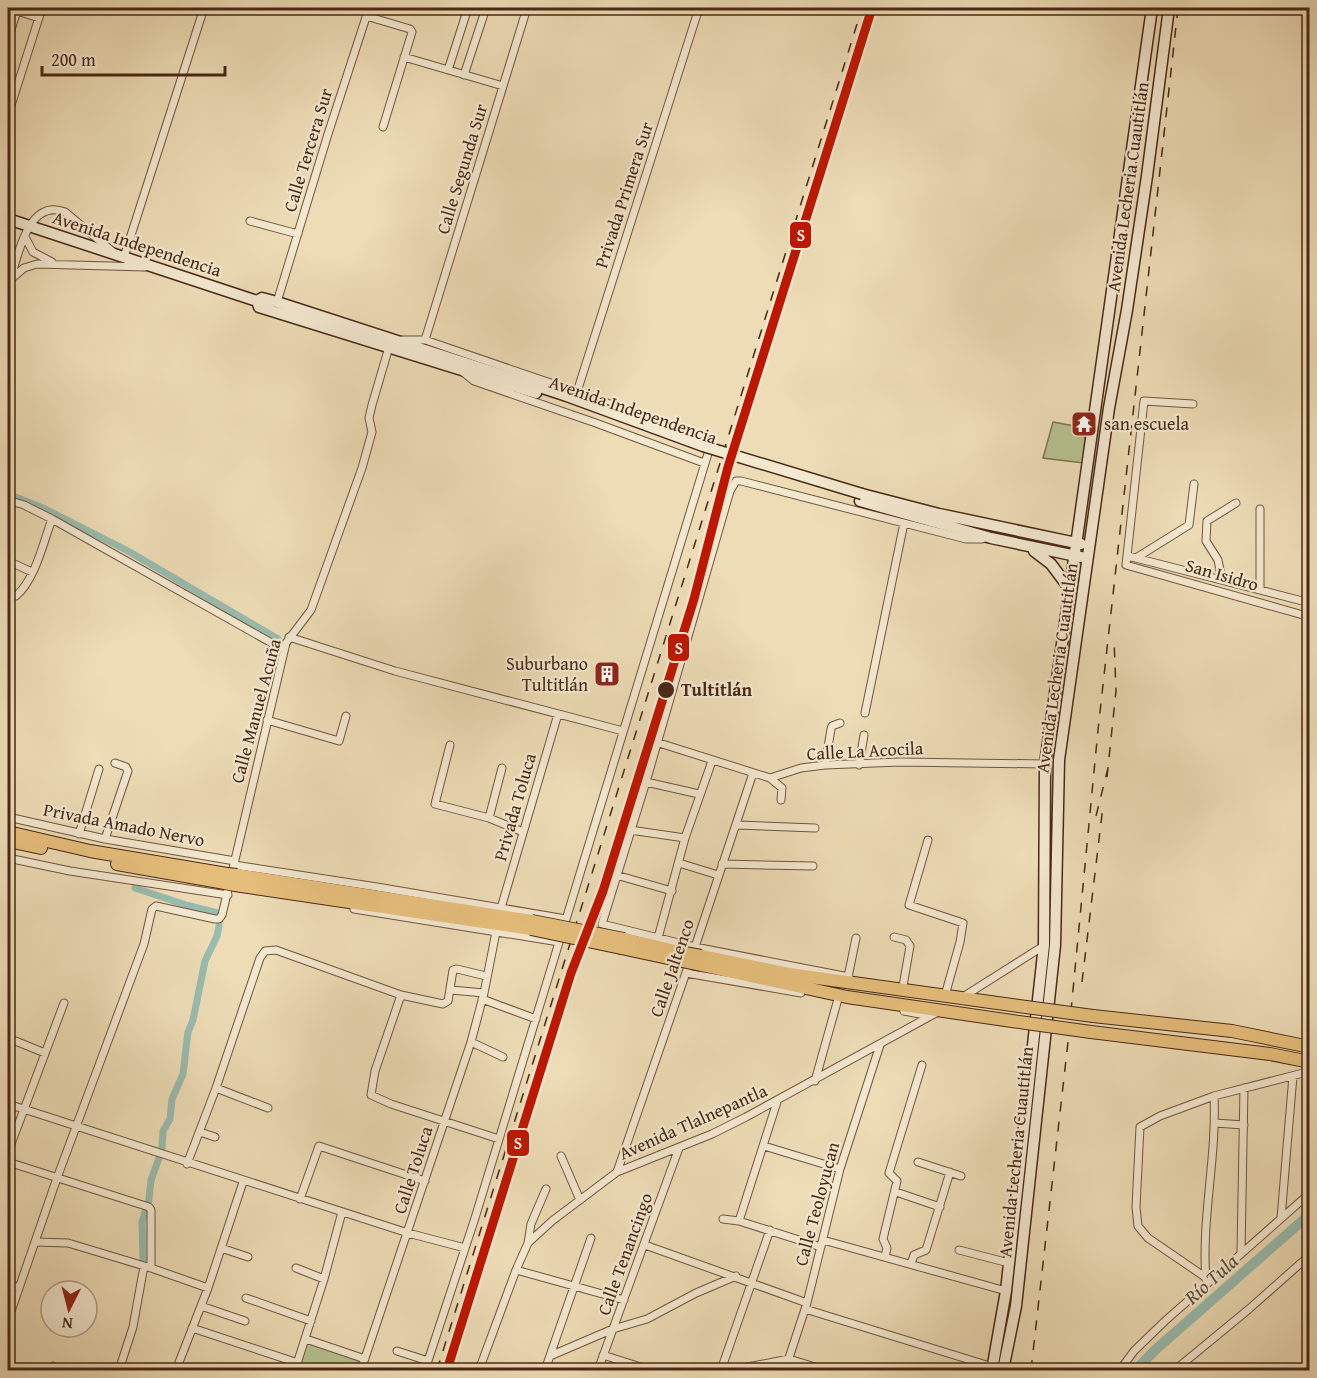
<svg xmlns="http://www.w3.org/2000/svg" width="1317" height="1378" font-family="'Gentium Book Plus',serif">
  <rect width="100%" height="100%" fill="#eddcb6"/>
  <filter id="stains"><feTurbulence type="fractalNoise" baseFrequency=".00333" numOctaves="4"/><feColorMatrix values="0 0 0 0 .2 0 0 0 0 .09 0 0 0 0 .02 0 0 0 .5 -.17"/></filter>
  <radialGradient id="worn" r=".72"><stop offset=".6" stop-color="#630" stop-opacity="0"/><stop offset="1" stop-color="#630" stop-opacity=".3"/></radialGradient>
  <!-- green -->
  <path fill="#b6c190" stroke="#807452" stroke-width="1.5" d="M1053,422L1086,428L1083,463L1043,458Z
    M308,1340L365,1360L360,1370H297Z"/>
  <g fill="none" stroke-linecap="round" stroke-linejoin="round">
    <!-- canal -->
    <path stroke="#99bcaf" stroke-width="7" d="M8,494L43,508L128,551L278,639
      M135,888L186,905L218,913
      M162,1148L163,1131L170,1119L172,1099L183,1074L188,1032L193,1020L205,961L217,936L219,926
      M143,1260L142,1222L149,1199L151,1180L159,1158"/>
    <!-- river -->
    <path stroke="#99bcaf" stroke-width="10" d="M1136,1370L1154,1351L1310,1214"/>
    <!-- minor casing -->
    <g stroke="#73553d" stroke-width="9">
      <path id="minor" d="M8,8L39,18
        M366,16L410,29L412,32L383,127
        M8,39L17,11
        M404,57L503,86
        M448,70L468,8
        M464,75L486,8
        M8,115L42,8
        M250,221L298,234
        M25,237L33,252L52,262
        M124,257L204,8
        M11,279L24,268L37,264L145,267
        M8,287C17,261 26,197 65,212L112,251
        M277,302L328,134L369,8
        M402,340H425L577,392L705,439L709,442L710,447L475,1218L425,1370
        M425,340L527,8
        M463,372L474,381L593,422L704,463
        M577,392L699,8
        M1193,404L1144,401L1126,565L1310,617
        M8,500L24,505L52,519L284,650
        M1128,556L1310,603
        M1136,558L1189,525L1194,484
        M8,561L32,572
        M1222,580L1218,560L1206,541L1207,521L1236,503
        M1260,590V509
        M8,594L16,596C36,578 43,543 52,519
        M289,637L395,671L623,731
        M865,713L904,523
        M267,720L339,741L346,716
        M656,742L770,778L801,768L825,765L899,762L1045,764
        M450,745L435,804L489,818L523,832
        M825,765L831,729L832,726L840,723
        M859,765L864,735
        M770,778L782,788L781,800
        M646,782L699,794
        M8,817L105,839L235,861
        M489,818L502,768
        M737,825L815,828
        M630,830L685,838
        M79,834L99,769
        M105,839L128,771L126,767L115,763
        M928,840L909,905L963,923L960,942L946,992
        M8,858L70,871L228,895
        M679,863L718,875
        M722,864L813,866
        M234,865L377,887L566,919
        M616,875L672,891
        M501,908L558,714
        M354,909L559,942
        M894,937L906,940L910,946L903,986
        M658,938L685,838L712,761
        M694,950L753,773
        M686,973L801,993
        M848,977L856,938
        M849,977L695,947L602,924L646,782L730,491L736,481H741L966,539H982
        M451,990L484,993
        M401,995L375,1071L371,1095L391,1104L499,1139
        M966,995L1045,945
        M482,999L536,1019
        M904,1011L930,1016
        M8,1038L45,1053
        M471,1042L503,1057
        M815,1081L838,999
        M216,1088L268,1108
        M8,1104L408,1233L465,1248
        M1215,1123L1244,1125
        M200,1132L215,1137
        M764,1146L840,1169
        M8,1152L64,1003
        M561,1156L580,1200
        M8,1162L149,1207L151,1210V1268
        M918,1162L961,1176
        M187,1164L216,1088L260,958L265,951L276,950L401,995L443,1004L448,1001L453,970L457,969L486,976
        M617,1172L690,961
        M896,1192L940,1207
        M300,1199L319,1146L425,1181
        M1281,1218L1293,1076
        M723,1219L739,1221L821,1247
        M739,1221L777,1102
        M823,1240L1006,1291
        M35,1242L68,1243L151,1268L208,1288
        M528,1243L531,1224L546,1189
        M645,1245L807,1303
        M221,1248L248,1257
        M959,1250L1009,1263
        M1241,1252L1244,1088
        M885,1257L887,1248L883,1239L897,1181L889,1173L922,1065
        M911,1264L914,1255L926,1250L950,1172
        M296,1268L324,1279
        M516,1270L624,1300
        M1205,1277L1148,1238L1138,1226L1136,1207L1140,1127L1160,1116L1214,1096L1303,1073L1310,1074
        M1206,1280C1201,1219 1217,1158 1214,1096
        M8,1284L19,1288
        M246,1298L311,1321
        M201,1306L245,1321
        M805,1309L993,1367
        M8,1320L57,1178L144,944L152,909L156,906L215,919H219L222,915L286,643L311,610L362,468L372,432L369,418L372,405L389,347
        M192,1328L298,1363
        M306,1339L365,1359
        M397,1351L428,1361
        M603,1355L650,1370
        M550,1356L613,1329L647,1319L696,1293L736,1276
        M52,1370L53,1366
        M119,1370L133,1327L144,1266
        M176,1370L208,1288L243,1182
        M295,1370L324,1279L342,1212
        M361,1370L471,1042L484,993L496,932
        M479,1370L516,1270L528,1243L552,1221L617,1172L712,1134L746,1117L936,1013
        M545,1370L591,1238
        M598,1370L679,1148
        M721,1370L770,1230
        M732,1370L789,1359L825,1370
        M785,1370L807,1303L840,1169L880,1045
        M1120,1370L1134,1351L1165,1321L1310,1193
        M1175,1370L1249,1309L1310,1255"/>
    </g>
    <!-- secondary casing -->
    <g stroke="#4a2815" stroke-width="13">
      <path id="secondary" d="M8,219L257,301L262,298L277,302L564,395
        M257,301L259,307L536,393
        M862,494L939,514L1081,544
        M860,501L991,538L1081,557
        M1034,551L1051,564L1069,588
        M992,1370L1006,1291L1044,945L1045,764L1152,8
        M1003,1370L1016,1306L1055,945L1059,760L1109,408L1127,310L1147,176L1169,8"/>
    </g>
    <!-- motorway casing -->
    <g stroke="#4a2815" stroke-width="14">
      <path id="motorway" d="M8,832L90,851L227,874
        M8,841L41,848
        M117,864L225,883
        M237,875L532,921
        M235,885L531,929
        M624,939L679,952
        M621,948L677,960
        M701,956L789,974L1026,1007
        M701,965L847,997L1026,1023
        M1093,1016L1232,1031L1310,1047
        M1091,1032L1270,1054L1310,1062"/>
    </g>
    <!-- minor -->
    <use href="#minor" stroke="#f3e8d0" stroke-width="7"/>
    <!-- secondary -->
    <use href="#secondary" stroke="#f3e8d0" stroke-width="10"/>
    <!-- motorway -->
    <use href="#motorway" stroke="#e6be7b" stroke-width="12"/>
    <!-- rail -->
    <path stroke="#4a2815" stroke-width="1.5" stroke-dasharray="10 10" stroke-linecap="butt" d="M1107,777L1116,691L1114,639
      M1096,816L1108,768
      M1082,982L1103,806
      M437,1370L862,8
      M1031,1370L1068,1042L1098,730L1178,8"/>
    <!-- secondary-bridge casing -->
    <g stroke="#4a2815" stroke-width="13" stroke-linecap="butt">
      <path id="secondary-bridge" d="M564,395L703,446L862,494"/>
    </g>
    <!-- motorway-bridge casing -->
    <g stroke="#4a2815" stroke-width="14" stroke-linecap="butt">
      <path id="motorway-bridge" d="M227,874L237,875
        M225,883L235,885
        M532,921L624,939
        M531,929L621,948
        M679,952L701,956
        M677,960L701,965
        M1026,1007L1093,1016
        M1026,1023L1091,1032"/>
    </g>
    <!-- secondary-bridge -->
    <use href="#secondary-bridge" stroke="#f3e8d0" stroke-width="10"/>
    <!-- motorway-bridge -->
    <use href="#motorway-bridge" stroke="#e6be7b" stroke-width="12"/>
    <!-- rail-1 casing -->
    <g stroke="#f3e8d0" stroke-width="14">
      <path id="rail-1" d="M447,1370L571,973L603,891L694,599L728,467L872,8"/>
    </g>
    <!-- rail-1 -->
    <use href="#rail-1" stroke="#bf1600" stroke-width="9"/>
  </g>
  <!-- icons -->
  <defs>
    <g id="temple-square" transform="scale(1.35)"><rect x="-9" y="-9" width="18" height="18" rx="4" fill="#8f2418" stroke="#f3e8d0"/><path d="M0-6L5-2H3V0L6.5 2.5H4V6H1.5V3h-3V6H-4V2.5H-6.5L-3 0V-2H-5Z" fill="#fff"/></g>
    <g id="building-square" transform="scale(1.35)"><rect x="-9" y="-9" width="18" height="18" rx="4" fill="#8f2418" stroke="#f3e8d0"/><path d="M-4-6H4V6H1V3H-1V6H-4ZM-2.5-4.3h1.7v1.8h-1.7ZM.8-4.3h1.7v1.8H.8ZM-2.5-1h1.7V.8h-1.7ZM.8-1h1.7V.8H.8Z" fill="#fff"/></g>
  </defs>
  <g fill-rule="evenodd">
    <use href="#temple-square" x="1084" y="424"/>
    <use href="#building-square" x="607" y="674"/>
  </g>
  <!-- markers -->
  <circle fill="#4a2815" stroke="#f3e8d0" stroke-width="2" cx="666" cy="690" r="9"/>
  <g text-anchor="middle" stroke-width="4.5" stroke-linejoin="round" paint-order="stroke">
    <!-- street labels -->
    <g font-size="18" fill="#4a2815" stroke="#f3e8d0">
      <text transform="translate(308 150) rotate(-73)" y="6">Calle Tercera Sur</text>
      <text transform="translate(462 169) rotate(-73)" y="6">Calle Segunda Sur</text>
      <text transform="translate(1128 187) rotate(-82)" y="6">Avenida Lecheria Cuautitlán</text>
      <text transform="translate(624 195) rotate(-72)" y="6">Privada Primera Sur</text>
      <text transform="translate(137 244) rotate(18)" y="6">Avenida Independencia</text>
      <text transform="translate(633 410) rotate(19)" y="6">Avenida Independencia</text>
      <text transform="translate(1222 575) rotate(16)" y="6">San Isidro</text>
      <text transform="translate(1057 668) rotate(-82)" y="6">Avenida Lecheria Cuautitlán</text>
      <text transform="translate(256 711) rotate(-75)" y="6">Calle Manuel Acuña</text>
      <text transform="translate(865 751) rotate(-3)" y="6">Calle La Acocila</text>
      <text transform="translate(515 807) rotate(-74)" y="6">Privada Toluca</text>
      <text transform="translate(124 825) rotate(11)" y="6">Privada Amado Nervo</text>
      <text transform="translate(672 968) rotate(-71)" y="6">Calle Jaltenco</text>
      <text transform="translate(693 1122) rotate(-24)" y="6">Avenida Tlalnepantla</text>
      <text transform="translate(1016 1152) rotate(-84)" y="6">Avenida Lecheria Cuautitlán</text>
      <text transform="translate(413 1170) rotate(-72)" y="6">Calle Toluca</text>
      <text transform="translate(817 1204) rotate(-75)" y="6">Calle Teoloyucan</text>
      <text transform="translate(625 1254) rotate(-70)" y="6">Calle Tenancingo</text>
    </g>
    <!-- poi labels -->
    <g font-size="18" fill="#4a2815" stroke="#f3e8d0" text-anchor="start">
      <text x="1104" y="430">san escuela</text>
      <text x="588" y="670" text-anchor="end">Suburbano<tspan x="588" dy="21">Tultitlán</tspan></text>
    </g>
    <!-- stop labels -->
    <g font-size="18" font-weight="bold" fill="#4a2815" stroke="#f3e8d0" text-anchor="start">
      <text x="681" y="696">Tultitlán</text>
    </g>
    <!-- water labels -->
    <g font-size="20" font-style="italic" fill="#5e4d3c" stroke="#f3e8d0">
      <text transform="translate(1211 1279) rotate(-42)" y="7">Río Tula</text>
    </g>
  </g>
  <g stroke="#f3e8d0" stroke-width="2">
    <rect x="789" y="221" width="23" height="28" rx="6" fill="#bf1600"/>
    <rect x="667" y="633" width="23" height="29" rx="6" fill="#bf1600"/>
    <rect x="506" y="1129" width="24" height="28" rx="6" fill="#bf1600"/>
  </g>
  <g font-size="16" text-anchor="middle" font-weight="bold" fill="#fff">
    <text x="801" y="241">S</text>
    <text x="679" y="654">S</text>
    <text x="518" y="1149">S</text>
  </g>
  <!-- margin -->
  <rect width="1317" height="1378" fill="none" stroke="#eddcb6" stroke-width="30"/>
  <rect x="9" y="9" width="1299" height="1360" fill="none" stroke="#4a2815" stroke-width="3"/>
  <rect x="15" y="15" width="1287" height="1348" fill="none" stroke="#4a2815" stroke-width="1.5"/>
  <!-- north arrow -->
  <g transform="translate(69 1309) rotate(186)"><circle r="28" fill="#f3e8d0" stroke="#af9b85" stroke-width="1.5"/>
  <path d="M0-4.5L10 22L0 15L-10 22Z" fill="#8f2418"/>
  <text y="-9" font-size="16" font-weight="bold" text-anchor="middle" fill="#4a2815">N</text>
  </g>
  <!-- scale -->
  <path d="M42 66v9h183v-9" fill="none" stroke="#4a2815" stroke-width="3"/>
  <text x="51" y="66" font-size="18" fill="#4a2815" stroke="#f3e8d0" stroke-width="4.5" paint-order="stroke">200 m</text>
  <rect width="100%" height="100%" filter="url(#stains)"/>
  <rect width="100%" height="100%" fill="url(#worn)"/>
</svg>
